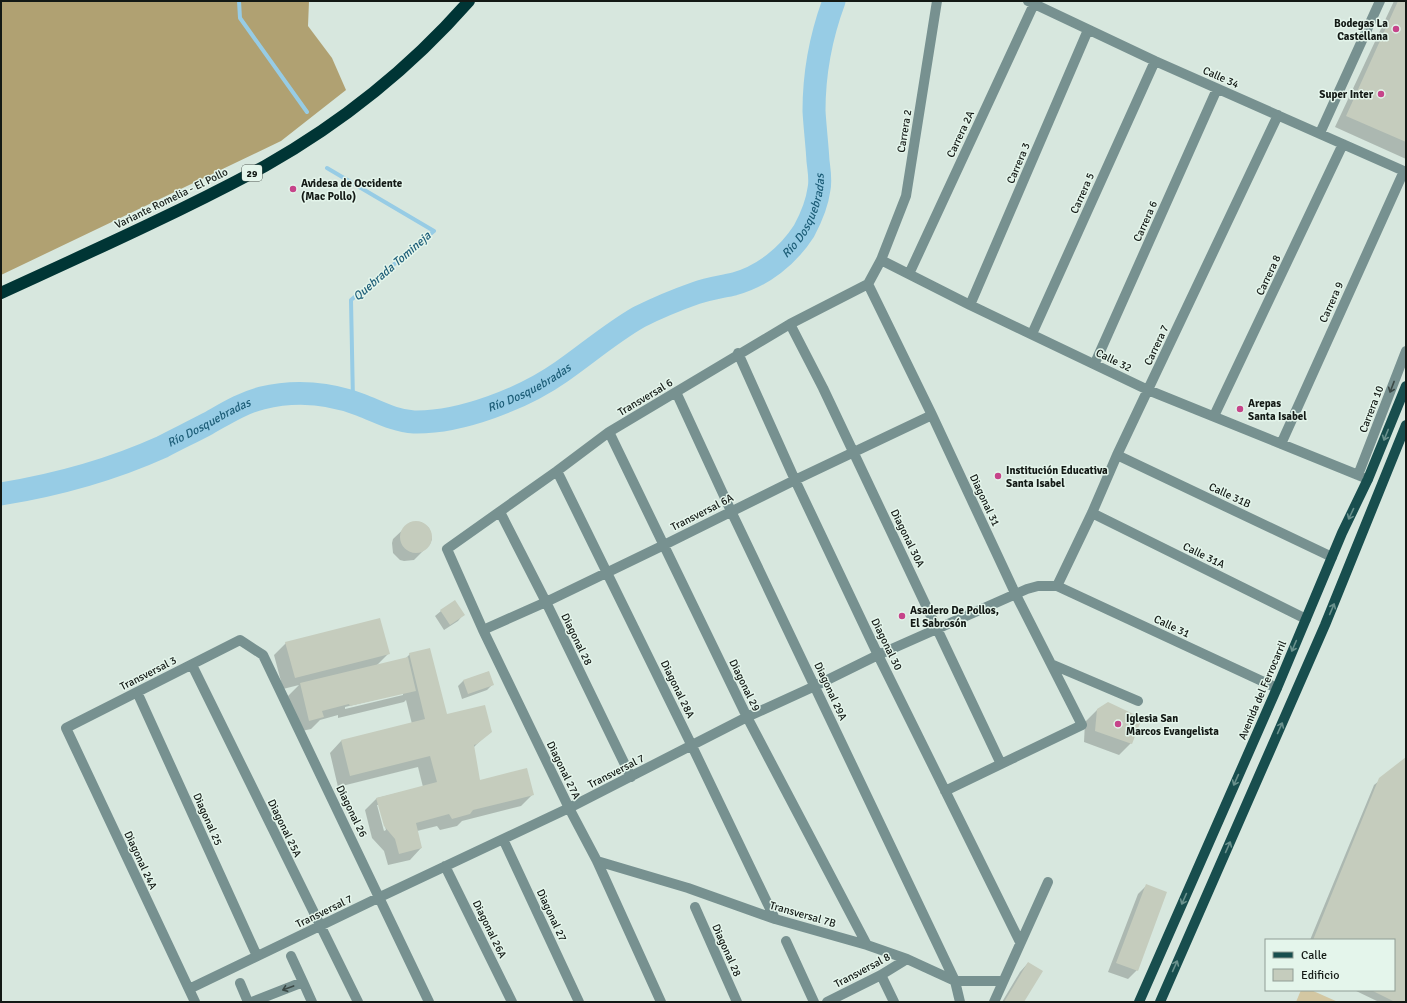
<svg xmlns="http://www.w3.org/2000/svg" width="1407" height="1003" font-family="Signika,sans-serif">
  <rect width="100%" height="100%" fill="#d7e7de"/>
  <!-- green -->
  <path fill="#d3c7a2" d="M1301,990H1311L1338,1002H1296Z"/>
  <!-- forest -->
  <path fill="#b0a172" d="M1,1H309L308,26L332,58L346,90L281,141L1,275Z"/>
  <!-- shadow -->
  <path fill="#0003" fill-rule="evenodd" d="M1394,1H1406V159L1335,127Z
    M411,522H421L429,528L432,539L430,544L414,560L404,561L400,560L393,553L392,543L393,539Z
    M441,611L463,615L458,621L444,630L435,616Z
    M286,643L388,654L376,666L405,659L410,654L446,716L490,731L473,748L479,781L533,794L521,806L462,821L457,826L440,830L437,826L417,831L421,848L410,860L388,865L384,851L372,838L365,810L377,798L423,787L418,767L338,787L330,753L341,741L412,724L406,700L404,702L338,718V715L320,720L311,729L297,732L288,696L299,685L283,689L274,655ZM403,693V695L345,709V707ZM377,805H379L386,830L384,831Z
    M488,672L493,684L487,690L462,699L458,686L463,681Z
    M1097,710L1131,743L1119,755L1084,742L1085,722Z
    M1406,759V1002H1379L1354,990H1394V940H1310L1374,785Z
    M1146,886L1137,970L1128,979L1108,972L1138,894Z
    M1028,963L1023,1002H1002L1020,972Z"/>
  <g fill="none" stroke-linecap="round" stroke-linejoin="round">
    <!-- stream -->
    <path stroke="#97cce5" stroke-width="4" d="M239,1L240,18L307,112
      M327,168L434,231L351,300L353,402"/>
    <!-- river -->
    <path stroke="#97cce5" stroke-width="23" id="s1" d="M1,494C56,485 111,470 162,447C177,439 192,432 207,424C225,414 242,403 262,398C295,390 330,393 361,405C379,412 395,421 414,422C461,423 524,398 561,372C587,354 611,333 639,317C657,308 676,300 696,293C708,289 721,287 734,284C763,276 788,256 804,231C811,218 817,204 819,189C821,180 819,170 818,161C817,144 815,128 814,111C814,73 821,36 834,1"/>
  </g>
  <!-- building -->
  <path fill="#c5ccbd" d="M1398,1H1406V142L1346,116Z
    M400 537a16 16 0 1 1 32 0a16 16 0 1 1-32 0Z
    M455,600L465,615L450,625L440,610Z
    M380,618L390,654L295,678L285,642Z
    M430,648L447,714L485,705L492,732L477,744L474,745L480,780L527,768L534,795L473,810L470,814L452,819L449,814L416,823L422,848L399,854L395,839L384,826L376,798L437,782L430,756L350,776L341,740L425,719L409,653Z
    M408,657L416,691L350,706L349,704L322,711L324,717L309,721L300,683Z
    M489,671L494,685L468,694L463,680Z
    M1108,702L1142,718L1132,744L1095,731L1097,709Z
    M1406,757V1002H1395L1371,990H1394V940H1313L1379,778Z
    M1146,884L1167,892L1138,971L1116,963Z
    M1028,962L1043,971L1024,1002H1004Z"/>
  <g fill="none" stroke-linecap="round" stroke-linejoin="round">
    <!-- minor -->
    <path stroke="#779190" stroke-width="10" d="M1028,1L1155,61L1406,172
      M1320,133L1380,1
      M881,260L970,305L1148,390L1368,479
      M909,274L1034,4
      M868,284L932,415L1015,593L1082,725L945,791
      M868,284L881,260L906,196L937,1
      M970,305L1088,30
      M790,324L823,388L1001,764
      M1032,334L1155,61
      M738,353L795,480L878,655L1020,942
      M1095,363L1217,89
      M676,392L731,511L955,981L960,1002
      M1214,416L1343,144
      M609,432L747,717L867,945
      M1281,444L1404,171
      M1117,455L1332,557
      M557,471L692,746L775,919
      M1358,475L1406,351
      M500,512L546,602L631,777
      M1092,513L1306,619
      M1057,586L1092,513L1117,455L1278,115
      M483,630L546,602L664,545L795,480L932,415
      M1051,664L1138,701
      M192,665L358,1002
      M137,692L257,956
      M503,839L579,1002
      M597,861L688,888L775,919L867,945L907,959L955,981H1003
      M445,866L512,1002
      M695,907L737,1002
      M786,941L814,1002
      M291,956L303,982
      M881,975L894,1002
      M240,983L248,1002
      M189,989L380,897L569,808L747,717L815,686L878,655L1027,589L1038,586H1057L1277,688
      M195,1002L66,728L240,640L263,655L429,1002
      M252,1002L303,982L312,1002
      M661,1002L597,861L569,808L483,630L447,549L557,471L609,432L790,324L868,284
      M827,1002L881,975L907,959
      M994,1002L1048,882"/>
    <!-- major -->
    <path stroke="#184e4e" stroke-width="10" d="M1139,1002L1277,688L1342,533L1368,479L1406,386
      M1160,1002L1325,625L1406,425"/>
    <!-- highway -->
    <path stroke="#003535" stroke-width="12" d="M1,293C51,270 102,247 152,223C190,205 228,186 265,166C341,123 411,67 469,1"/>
  </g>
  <!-- one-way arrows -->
  <defs><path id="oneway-shaft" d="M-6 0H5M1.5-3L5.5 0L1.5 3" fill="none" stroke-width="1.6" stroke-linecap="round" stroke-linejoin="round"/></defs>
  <g stroke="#3b4946">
    <use href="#oneway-shaft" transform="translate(1392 387) rotate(111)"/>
    <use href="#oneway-shaft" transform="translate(288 988) rotate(160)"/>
  </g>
  <g stroke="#6a918d">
    <use href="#oneway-shaft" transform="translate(1386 435) rotate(112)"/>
    <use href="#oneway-shaft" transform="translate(1351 514) rotate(115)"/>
    <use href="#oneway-shaft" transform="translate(1332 609) rotate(-67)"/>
    <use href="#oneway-shaft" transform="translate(1294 646) rotate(113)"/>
    <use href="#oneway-shaft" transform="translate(1280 728) rotate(-66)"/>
    <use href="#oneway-shaft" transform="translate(1236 780) rotate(114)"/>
    <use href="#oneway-shaft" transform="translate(1228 847) rotate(-66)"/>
    <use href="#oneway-shaft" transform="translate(1184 899) rotate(114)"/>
    <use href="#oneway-shaft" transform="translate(1175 966) rotate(-66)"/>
  </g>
  <!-- markers -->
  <g fill="#c6448a" stroke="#e4f5eb" stroke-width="1.5">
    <circle cx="1396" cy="29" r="4"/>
    <circle cx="1381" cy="94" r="4"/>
    <circle cx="293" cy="189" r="4"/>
    <circle cx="1240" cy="409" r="4"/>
    <circle cx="998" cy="476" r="4"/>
    <circle cx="902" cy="616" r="4"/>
    <circle cx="1118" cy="724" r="4"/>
  </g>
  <g text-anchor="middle" stroke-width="3" stroke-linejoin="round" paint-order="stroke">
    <!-- shield labels -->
    <rect fill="#e4f5eb" stroke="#525b55" stroke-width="1" x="242" y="165" width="20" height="16" rx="3"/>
    <g font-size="10" font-weight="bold" fill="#131915">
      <text x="252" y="177">29</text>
    </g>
    <!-- poi labels -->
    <g font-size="11" font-weight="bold" fill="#131915" stroke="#e4f5eb" text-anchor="start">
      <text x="1388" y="27" text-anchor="end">Bodegas La<tspan x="1388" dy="13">Castellana</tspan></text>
      <text x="1373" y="98" text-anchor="end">Super Inter</text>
      <text x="301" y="187">Avidesa de Occidente<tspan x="301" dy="13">(Mac Pollo)</tspan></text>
      <text x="1248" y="407">Arepas<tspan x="1248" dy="13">Santa Isabel</tspan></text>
      <text x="1006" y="474">Institución Educativa<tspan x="1006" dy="13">Santa Isabel</tspan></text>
      <text x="910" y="614">Asadero De Pollos,<tspan x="910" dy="13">El Sabrosón</tspan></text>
      <text x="1126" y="722">Iglesia San<tspan x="1126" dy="13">Marcos Evangelista</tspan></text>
    </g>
    <!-- street labels -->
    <g font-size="11" fill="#131915" stroke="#e4f5eb">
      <text transform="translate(1221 77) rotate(24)" y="4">Calle 34</text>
      <text transform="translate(904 131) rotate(-81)" y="4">Carrera 2</text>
      <text transform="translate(960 134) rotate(-65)" y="4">Carrera 2A</text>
      <text transform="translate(1018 163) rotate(-67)" y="4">Carrera 3</text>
      <text transform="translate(1082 193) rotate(-66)" y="4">Carrera 5</text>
      <text transform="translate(171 198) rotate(-26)" y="4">Variante Romelia - El Pollo</text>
      <text transform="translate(1145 221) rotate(-66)" y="4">Carrera 6</text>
      <text transform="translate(1268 275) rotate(-65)" y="4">Carrera 8</text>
      <text transform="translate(1331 302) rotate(-66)" y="4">Carrera 9</text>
      <text transform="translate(1156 345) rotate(-65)" y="4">Carrera 7</text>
      <text transform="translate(1114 360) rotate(26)" y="4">Calle 32</text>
      <text transform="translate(645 397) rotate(-31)" y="4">Transversal 6</text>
      <text transform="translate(1371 409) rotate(-69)" y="4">Carrera 10</text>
      <text transform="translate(1230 495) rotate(25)" y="4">Calle 31B</text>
      <text transform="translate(985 500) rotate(65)" y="4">Diagonal 31</text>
      <text transform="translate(702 512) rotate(-27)" y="4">Transversal 6A</text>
      <text transform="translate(908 538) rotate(64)" y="4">Diagonal 30A</text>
      <text transform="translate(1204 555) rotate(26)" y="4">Calle 31A</text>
      <text transform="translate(1172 626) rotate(25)" y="4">Calle 31</text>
      <text transform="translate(577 639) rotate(64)" y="4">Diagonal 28</text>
      <text transform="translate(887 644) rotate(64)" y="4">Diagonal 30</text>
      <text transform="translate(148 673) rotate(-27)" y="4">Transversal 3</text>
      <text transform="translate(745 685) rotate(64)" y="4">Diagonal 29</text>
      <text transform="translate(678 689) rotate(64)" y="4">Diagonal 28A</text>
      <text transform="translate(1262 690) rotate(-67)" y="4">Avenida del Ferrocarril</text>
      <text transform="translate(831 691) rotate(65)" y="4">Diagonal 29A</text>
      <text transform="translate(564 770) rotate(64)" y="4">Diagonal 27A</text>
      <text transform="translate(616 771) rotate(-27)" y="4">Transversal 7</text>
      <text transform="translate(352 811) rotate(64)" y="4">Diagonal 26</text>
      <text transform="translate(208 819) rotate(66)" y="4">Diagonal 25</text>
      <text transform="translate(285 828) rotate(64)" y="4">Diagonal 25A</text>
      <text transform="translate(141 860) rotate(65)" y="4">Diagonal 24A</text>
      <text transform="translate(324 911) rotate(-26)" y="4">Transversal 7</text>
      <text transform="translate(803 914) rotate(16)" y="4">Transversal 7B</text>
      <text transform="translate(552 915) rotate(65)" y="4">Diagonal 27</text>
      <text transform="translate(490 929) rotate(64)" y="4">Diagonal 26A</text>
      <text transform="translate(727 950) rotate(66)" y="4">Diagonal 28</text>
      <text transform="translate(862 970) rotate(-28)" y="4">Transversal 8</text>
    </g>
    <!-- water labels -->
    <g font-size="12" font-style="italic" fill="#1c5d77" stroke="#e4f5eb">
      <text dy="4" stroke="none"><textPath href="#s1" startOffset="894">Río Dosquebradas</textPath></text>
      <text transform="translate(392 266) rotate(-41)" y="4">Quebrada Tomineja</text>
      <text dy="4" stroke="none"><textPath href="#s1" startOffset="558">Río Dosquebradas</textPath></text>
      <text dy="4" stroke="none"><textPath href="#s1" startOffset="221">Río Dosquebradas</textPath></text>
    </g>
  </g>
  <!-- border -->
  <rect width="1407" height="1003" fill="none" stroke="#131915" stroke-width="4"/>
  <!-- legend -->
  <rect x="1265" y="939" width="130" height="52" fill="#e4f5eb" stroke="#909d95"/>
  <rect x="1273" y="952" width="20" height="6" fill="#184e4e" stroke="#909d95"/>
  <text x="1301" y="959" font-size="12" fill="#131915">Calle</text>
  <rect x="1273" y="969" width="20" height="12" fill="#c5ccbd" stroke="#909d95"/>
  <text x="1301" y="979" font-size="12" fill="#131915">Edificio</text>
</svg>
